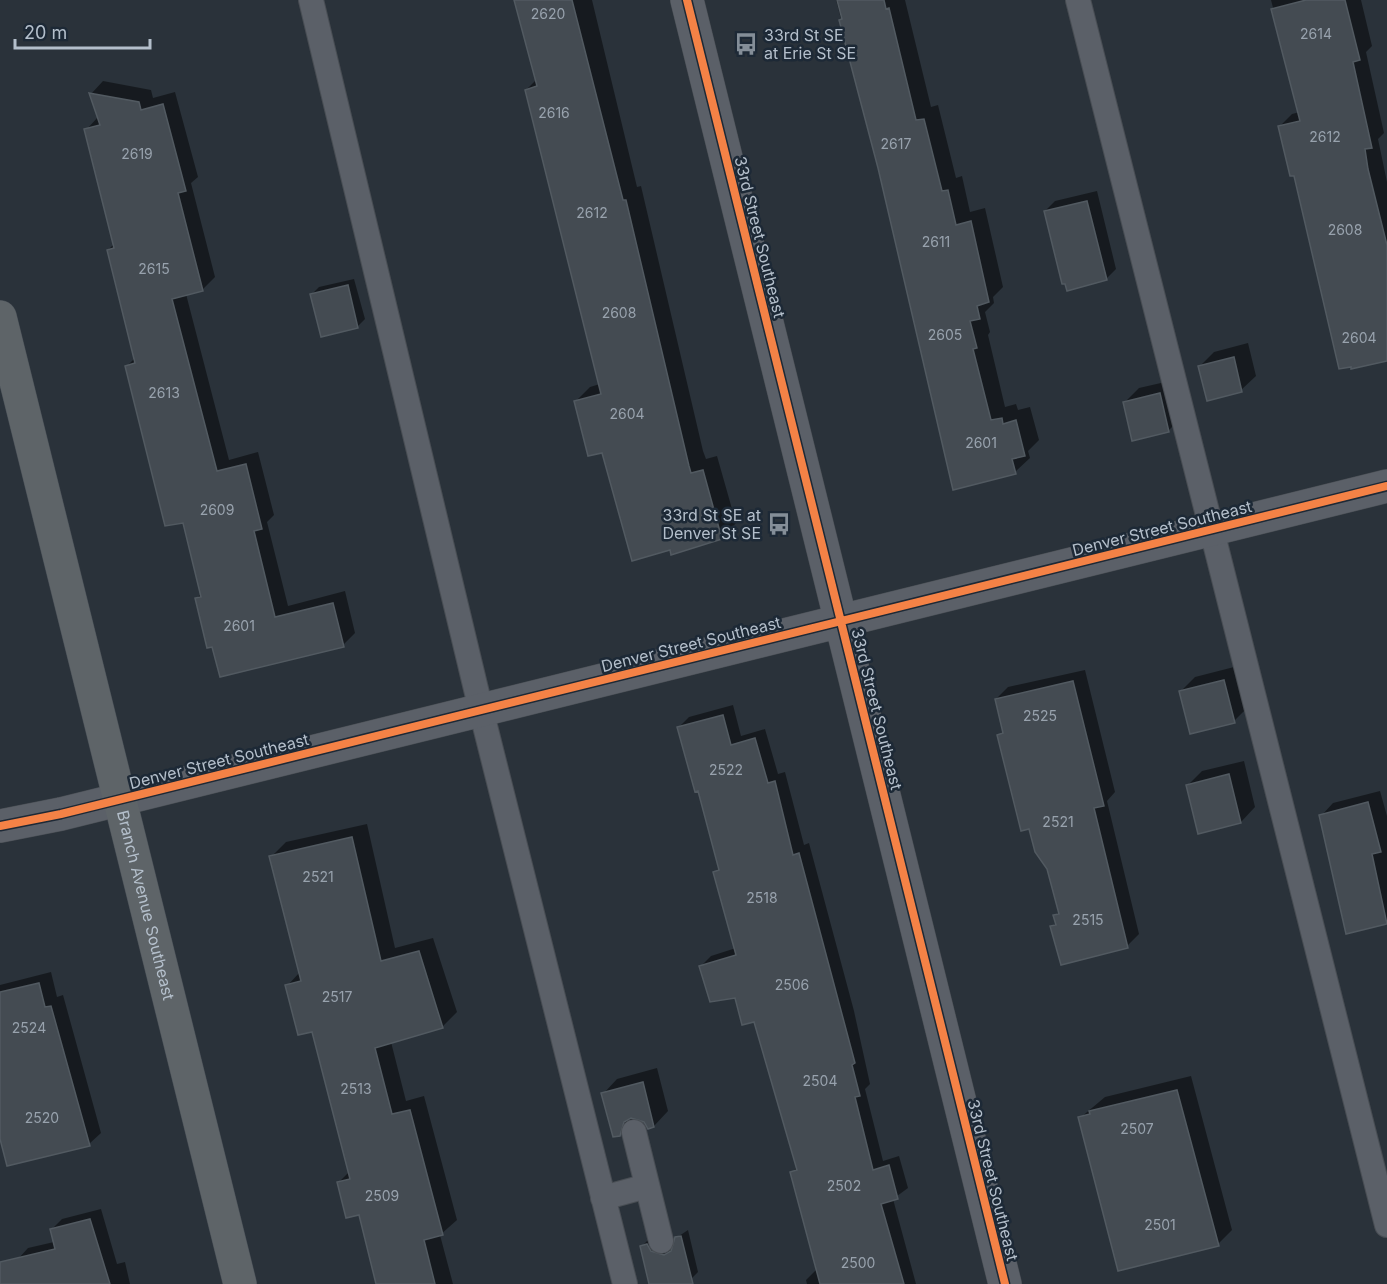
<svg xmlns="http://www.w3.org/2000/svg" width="1387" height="1284" font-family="Inter,sans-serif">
  <rect width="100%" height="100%" fill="#2a323a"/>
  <!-- shadow -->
  <path fill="#0007" d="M515,0H592L637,187L641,186L703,451L706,459L717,456L736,523L722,538L603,451L576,401L590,387L600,384L526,90L536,80Z
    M836,0H905L931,107L938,105L956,178L962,176L970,212L985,208L1003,287L993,297L994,303L985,312L990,332L988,335L1005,407L1016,404L1018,410L1030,407L1039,440L1028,451L1030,458L1015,472L954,488L880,167Z
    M1271,0H1361L1372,46L1366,52L1384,133L1378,139L1387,182V359L1295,174L1279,127L1292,114L1300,112Z
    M103,81L151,90L153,98L175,92L198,177L191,183L215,277L202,290L186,294L229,460L258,452L274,515L267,522L288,606L345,591L355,633L343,645H213L196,599L202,593L184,521L127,366L135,358L108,250L114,244L86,130L98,117L91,94Z
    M1097,191L1116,269L1106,279L1045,211L1055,201Z
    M354,279L365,319L358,326L312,294L319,287Z
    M1248,343L1256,376L1241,390L1200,366L1214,352Z
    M1174,380L1183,416L1169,430L1124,403L1139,388Z
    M1238,666L1248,707L1234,721L1181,691L1195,677Z
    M1085,670L1115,792L1107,801L1139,934L1127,946L1052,927L1057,922L1055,916L1059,912L1049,868L1030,828L999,735L1004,730L996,699L1008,687Z
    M733,705L741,736L765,729L778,774L785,772L804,845L809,843L854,1011L870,1084L865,1089L883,1161L899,1156L908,1188L893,1199L916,1284H807L806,1280L816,1270L792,1173L797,1167L755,1021L736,996L701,966L711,956L736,948L715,872L720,867L699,789L679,727L689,717Z
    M1244,761L1255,807L1241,822L1199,832L1188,785L1202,771Z
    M1380,791L1387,816V922L1347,932L1321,816L1333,803Z
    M367,824L395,948L433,938L457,1012L442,1027L391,1042L406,1101L424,1096L457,1220L440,1235L453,1284H378L360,1213L338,1183L350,1171L313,1030L287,986L300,972L271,857L286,842Z
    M51,972L57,997L63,995L101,1133L89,1144L0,1133V985Z
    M657,1068L668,1111L654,1126L635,1118L619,1134L603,1094L617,1079Z
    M1191,1076L1232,1230L1218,1244L1080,1118L1105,1097Z
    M101,1209L117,1264L125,1262L130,1284H24L18,1259L28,1248L54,1242L51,1230L62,1219Z
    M688,1230L698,1272L691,1279L670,1284H651L642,1246L649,1239L672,1249L676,1238Z"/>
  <!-- building -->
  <path fill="#444b52" stroke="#525a61" stroke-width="1.5" d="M514,0H572L623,200H626L689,466L691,473L703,470L722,539L671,555L670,550L632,561L602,453L588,456L574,401L601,394L525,90L537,86Z
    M837,0H884L886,9L889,8L916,120L924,119L942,191L948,190L956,225L971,221L989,302L977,306L980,319L970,321L977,348L973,349L991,420L1002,418L1003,424L1016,420L1025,456L1012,459L1016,474L953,490L878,168L839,20L842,19Z
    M1306,0H1345L1360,60L1353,62L1372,148L1365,149L1368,169L1387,245V361L1351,369V367L1339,369L1294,176H1290L1278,126L1300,121L1271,9Z
    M89,93L139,102L141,110L163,104L186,191L178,193L203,291L172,299L217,471L246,464L262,529L254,531L275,617L333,603L344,647L220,677L212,647L207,648L195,598L201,597L183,523L165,526L125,366L135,363L107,250L114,248L84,129L100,125Z
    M1087,201L1107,280L1067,291L1065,284H1062L1044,211Z
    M348,285L358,328L321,337L310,294Z
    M1234,357L1242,392L1207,401L1198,366Z
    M1160,393L1169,432L1132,441L1123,402Z
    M1224,680L1235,723L1190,734L1179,691Z
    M1073,681L1104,806L1094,808L1128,948L1061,965L1050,926L1056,925L1053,915L1059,914L1047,869L1035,852L1029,829L1021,831L997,735L1003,733L995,699Z
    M723,715L731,745L755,738L768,783L775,781L793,855L799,853L855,1063L852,1065L860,1096L855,1097L873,1170L889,1165L898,1199L881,1204L904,1284H820L790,1172L797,1170L754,1022L742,1025L735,998L710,1002L699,966L736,955L713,872L719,870L698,791L695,792L677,727Z
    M1229,774L1241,823L1198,834L1186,785Z
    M1368,802L1381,852L1372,854L1387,924L1346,934L1319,815Z
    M352,837L381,961L419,951L443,1028L375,1048L392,1114L410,1110L443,1235L424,1240L435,1284H376L359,1215L346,1218L337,1182L350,1179L312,1032L298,1035L285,985L301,981L269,856Z
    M39,983L45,1007L51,1006L90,1146L7,1166L0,1139V992Z
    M643,1082L654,1127L648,1129L644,1122L631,1118L624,1122L620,1136L613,1137L601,1093Z
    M1177,1090L1219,1246L1118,1271L1078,1117L1090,1114L1089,1111Z
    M90,1219L110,1284H0V1262L55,1249L50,1229Z
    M681,1236L693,1284H649L640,1246L647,1244L651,1251L664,1255L671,1251L675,1237Z"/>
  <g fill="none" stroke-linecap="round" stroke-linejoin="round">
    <!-- service casing -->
    <g stroke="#494e54" stroke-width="26">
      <path id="service" d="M311,0L481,710L625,1284
        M1078,0L1387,1225
        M634,1132L661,1241
        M603,1198L647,1186"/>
    </g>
    <!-- minor casing -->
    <g stroke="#494e54" stroke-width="34">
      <path id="minor" d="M687,0L1005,1284
        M0,826L61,814L1387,486"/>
    </g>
    <!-- trunk casing -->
    <g stroke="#474e55" stroke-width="34">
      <g id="trunk">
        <path id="s1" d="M0,317L240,1284"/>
      </g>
    </g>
    <!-- service -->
    <use href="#service" stroke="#5b6068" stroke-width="24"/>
    <!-- minor -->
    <use href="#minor" stroke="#5b6068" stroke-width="33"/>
    <!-- trunk -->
    <use href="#trunk" stroke="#5e6468" stroke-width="33"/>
    <!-- cycleway casing -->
    <g stroke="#1d2936" stroke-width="11">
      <path id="cycleway" d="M687,0L1005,1284
        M0,826L61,814L1387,486"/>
    </g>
    <!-- cycleway -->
    <use href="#cycleway" stroke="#f48246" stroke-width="8"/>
  </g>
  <!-- icons -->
  <defs>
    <g id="bus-bare" transform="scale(1.8)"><path d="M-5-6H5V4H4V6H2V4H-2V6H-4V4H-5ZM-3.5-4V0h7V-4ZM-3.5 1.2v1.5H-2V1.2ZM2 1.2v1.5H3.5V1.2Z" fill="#848e98" stroke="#1d2936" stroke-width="2.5" paint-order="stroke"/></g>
  </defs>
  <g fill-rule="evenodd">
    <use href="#bus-bare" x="746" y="44"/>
    <use href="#bus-bare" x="779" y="524"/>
  </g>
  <g text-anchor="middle" stroke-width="5" stroke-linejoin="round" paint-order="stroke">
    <!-- number labels -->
    <g font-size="14" fill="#98a2ad">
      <text x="548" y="19">2620</text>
      <text x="1316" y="39">2614</text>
      <text x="554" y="118">2616</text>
      <text x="1325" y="142">2612</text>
      <text x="896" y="149">2617</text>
      <text x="137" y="159">2619</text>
      <text x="592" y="218">2612</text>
      <text x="1345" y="235">2608</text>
      <text x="936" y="247">2611</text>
      <text x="154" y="274">2615</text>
      <text x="619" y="318">2608</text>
      <text x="945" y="340">2605</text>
      <text x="1359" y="343">2604</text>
      <text x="164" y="398">2613</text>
      <text x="627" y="419">2604</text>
      <text x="981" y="448">2601</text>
      <text x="217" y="515">2609</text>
      <text x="239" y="631">2601</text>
      <text x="1040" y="721">2525</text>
      <text x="726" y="775">2522</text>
      <text x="1058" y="827">2521</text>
      <text x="318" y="882">2521</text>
      <text x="762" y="903">2518</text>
      <text x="1088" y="925">2515</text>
      <text x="792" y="990">2506</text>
      <text x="337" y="1002">2517</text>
      <text x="29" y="1033">2524</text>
      <text x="820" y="1086">2504</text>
      <text x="356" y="1094">2513</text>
      <text x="42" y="1123">2520</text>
      <text x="1137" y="1134">2507</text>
      <text x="844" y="1191">2502</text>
      <text x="382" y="1201">2509</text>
      <text x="1160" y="1230">2501</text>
      <text x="858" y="1268">2500</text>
    </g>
    <!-- poi labels -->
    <g font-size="16" fill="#b4bfcb" stroke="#1d2936" text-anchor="start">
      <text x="764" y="41">33rd St SE<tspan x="764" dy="18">at Erie St SE</tspan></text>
      <text x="761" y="521" text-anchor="end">33rd St SE at<tspan x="761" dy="18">Denver St SE</tspan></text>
    </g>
    <!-- street labels -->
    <g font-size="16" fill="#b4bfcb" stroke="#1d2936">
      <text transform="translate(760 237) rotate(76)" y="6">33rd Street Southeast</text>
      <text transform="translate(1162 528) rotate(-14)" y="6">Denver Street Southeast</text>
      <text transform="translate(691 644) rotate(-14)" y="6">Denver Street Southeast</text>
      <text transform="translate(877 709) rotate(76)" y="6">33rd Street Southeast</text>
      <text transform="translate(219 761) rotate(-14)" y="6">Denver Street Southeast</text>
      <text dy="6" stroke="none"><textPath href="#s1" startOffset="606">Branch Avenue Southeast</textPath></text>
      <text transform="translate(993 1180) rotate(76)" y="6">33rd Street Southeast</text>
    </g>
  </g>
  <!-- scale -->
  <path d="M15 39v9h135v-9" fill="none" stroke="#b4bfcb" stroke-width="3"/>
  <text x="24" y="39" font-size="18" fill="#b4bfcb" stroke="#1d2936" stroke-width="4.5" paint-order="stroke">20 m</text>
</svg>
